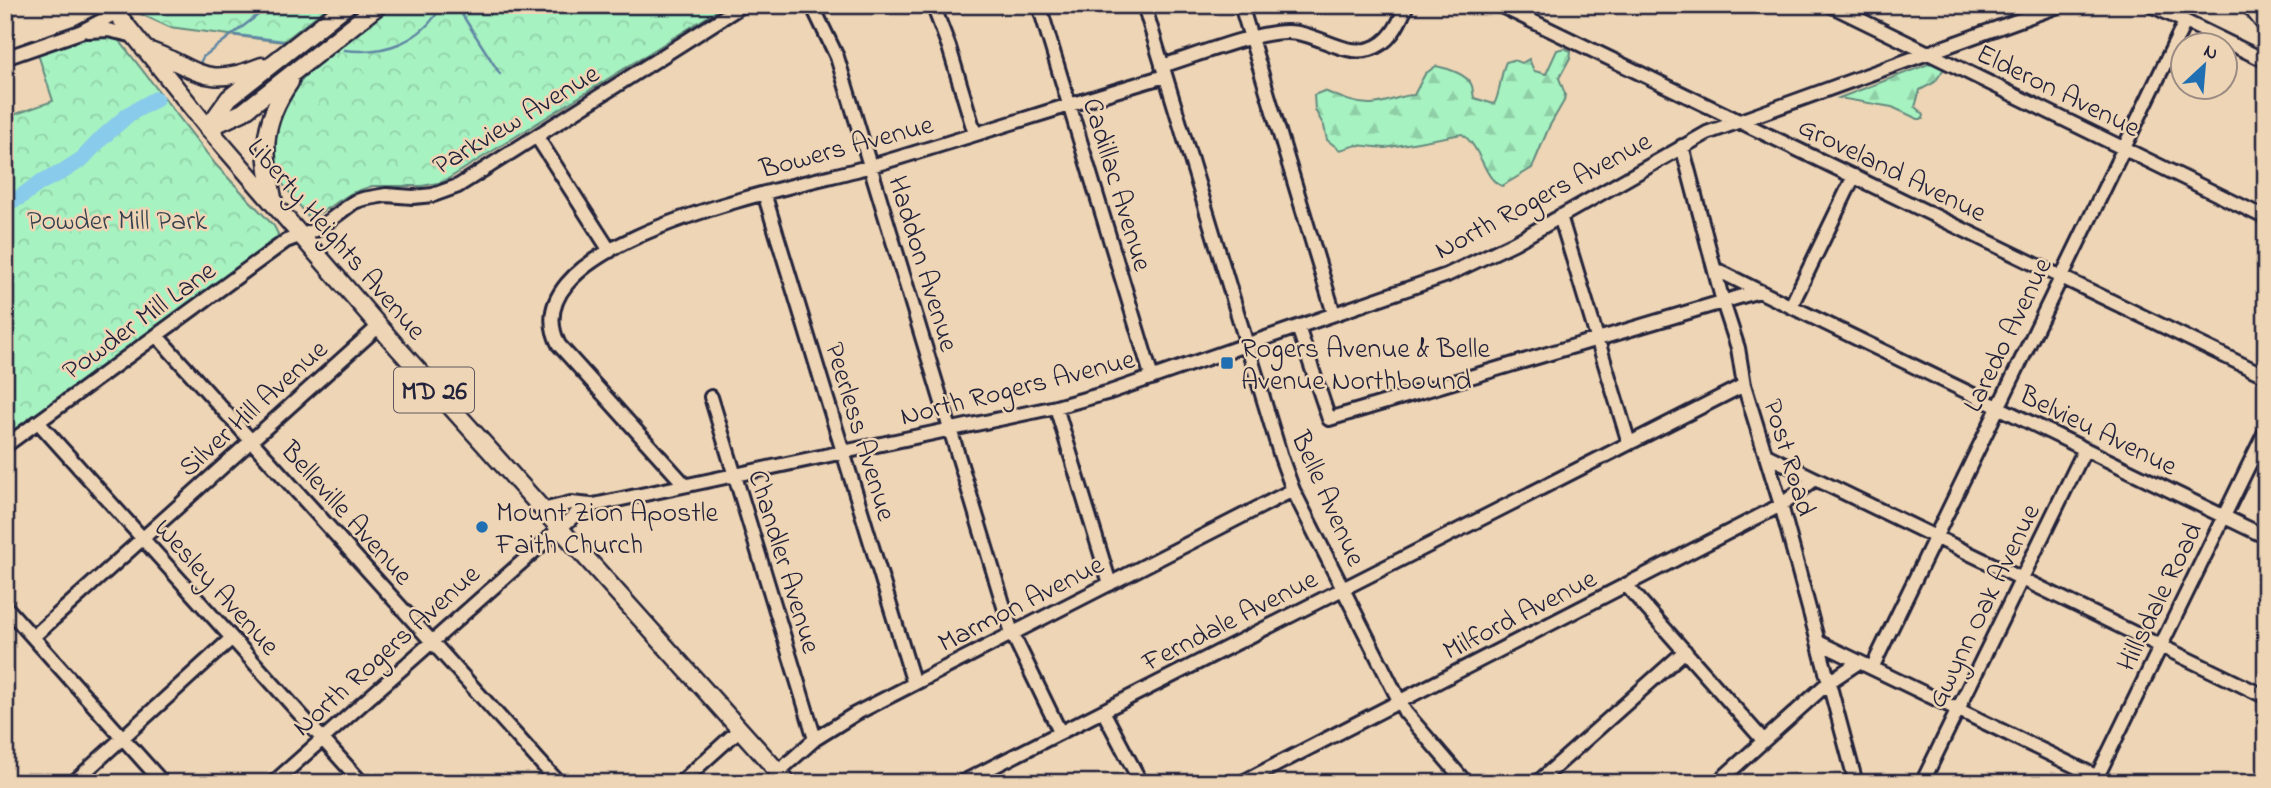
<svg xmlns="http://www.w3.org/2000/svg" width="2271" height="788" font-family="'Indie Flower',sans-serif">
  <defs>
    <pattern id="forest-firs" width="22" height="20" patternUnits="userSpaceOnUse" patternTransform="scale(1.75)"><rect width="22" height="20" fill="#a7f2c1"/><path d="M5 1l3.5 6h-7zM16 11l3.5 6h-7z" fill="#8fcfa7"/></pattern>
    <pattern id="park-crowns" width="20" height="18" patternUnits="userSpaceOnUse" patternTransform="scale(1.75)"><rect width="20" height="18" fill="#a7f2c1"/><path d="M2 6a3 3 0 1 1 6 0M12 15a3 3 0 1 1 6 0" fill="none" stroke="#8fcfa7"/></pattern>
  </defs>
  <rect width="100%" height="100%" fill="#eed5b5"/>
  <filter id="ink" filterUnits="userSpaceOnUse"><feTurbulence type="fractalNoise" baseFrequency=".0143" numOctaves="2"/><feDisplacementMap in="SourceGraphic" scale="14" xChannelSelector="R" yChannelSelector="G"/><feConvolveMatrix kernelMatrix="1 2 1 2 8 2 1 2 1" color-interpolation-filters="sRGB"/></filter>
  <g filter="url(#ink)">
    <!-- forest -->
    <path fill="url(#forest-firs)" stroke="#648a7e" stroke-width="2" d="M1564,48L1571,51L1570,58L1559,78L1565,94L1564,101L1549,127L1532,168L1502,186C1483,179 1483,149 1462,134L1385,148L1357,145L1340,150L1327,140L1324,126L1315,110L1314,95L1324,91C1338,96 1353,104 1369,104C1384,105 1399,95 1414,95L1425,74L1436,66C1446,68 1468,74 1472,86C1473,90 1473,94 1474,98L1494,104C1500,96 1500,74 1506,62L1513,60L1522,63L1529,59L1534,71L1546,74L1557,50Z
      M1934,62L1945,67L1935,82L1920,90L1915,107L1924,115L1923,119H1918L1892,107L1839,98Z"/>
    <!-- park -->
    <path fill="url(#park-crowns)" stroke="#648a7e" stroke-width="2" d="M140,5H330L283,42L169,27L130,9Z
      M393,5H726L443,182L422,186H372L352,193L310,219L283,184L275,168L273,151L278,120L292,90L307,74Z
      M100,34L118,40L122,44L216,165L274,226L278,234L276,240L5,437V118L53,101L38,54Z"/>
    <g fill="none" stroke-linecap="round" stroke-linejoin="round">
      <!-- stream -->
      <path stroke="#6087a4" stroke-width="2.5" d="M456,5L500,74
        M235,35L283,41
        M344,50C384,55 422,42 442,5
        M199,65L203,57L271,5"/>
      <!-- river -->
      <path stroke="#89cbea" stroke-width="16" d="M5,204L19,198L41,182L62,172L82,159L103,137L129,114L156,99"/>
      <!-- minor casing -->
      <g stroke="#22223b" stroke-width="18">
        <path id="minor" d="M812,5L837,57L1012,633L1060,732
          M933,5L949,47L975,134
          M1039,5L1152,378
          M1144,5L1281,457L1293,490L1405,712L1466,783
          M1241,5L1334,314
          M1499,5L2266,376
          M1830,5L2266,218
          M2151,5L2266,61
          M88,31L108,30L135,36
          M5,58L80,32L116,13
          M1162,66C1195,56 1254,32 1287,32C1317,32 1343,57 1370,49C1391,43 1399,23 1407,5
          M537,137L610,251
          M1682,146L1723,302L1738,348L1744,385L1781,505L1856,783
          M764,193L914,684
          M1560,216L1629,443
          M1715,269L1759,291
          M1791,306L1854,176
          M1298,327L1329,419L1759,291L2266,537
          M157,336L559,783
          M711,397L815,739
          M1056,407L1110,584
          M38,422L362,783
          M5,446L286,241L318,229L354,202L363,199L386,195L413,197L433,195L458,186L743,5
          M1766,455L2266,697
          M685,485L559,345C504,238 808,185 871,166C969,137 1067,105 1165,76
          M542,510L571,503L591,505
          M1627,586L1763,740
          M5,606L163,783
          M33,637L379,326
          M1818,642L2110,783
          M1872,668L2185,22
          M1103,711L1141,783
          M778,772L815,739L855,714L1293,490
          M73,783L232,638
          M273,783L584,507L1056,407L1110,392L1447,275L1514,243L1707,133L2061,5
          M680,783L740,729
          M961,783L1744,385
          M1241,783L1781,505L1815,479
          M1537,783L1685,651
          M1717,783L1829,682L1859,662
          M1922,783L2085,449
          M2094,783L2266,430"/>
      </g>
      <!-- major casing -->
      <g stroke="#22223b" stroke-width="21">
        <path id="major" d="M110,5L208,128L398,348L788,783
          M2250,5L2266,25
          M144,49C198,66 200,91 262,66
          M209,126L229,98L347,5
          M208,128L243,112L379,5
          M274,203C264,153 259,127 290,82"/>
      </g>
      <!-- minor -->
      <use href="#minor" stroke="#eed5b5" stroke-width="12"/>
      <!-- major -->
      <use href="#major" stroke="#eed5b5" stroke-width="16"/>
    </g>
  </g>
  <!-- markers -->
  <g fill="#1f6fb2" stroke="#eed5b5" stroke-width="2.5">
    <rect x="1220" y="356" width="14" height="14" rx="3.5"/>
    <circle cx="482" cy="527" r="7"/>
  </g>
  <g text-anchor="middle" stroke-width="5" stroke-linejoin="round" paint-order="stroke">
    <!-- shield labels -->
    <rect fill="#eed5b5" stroke="#5f5860" stroke-width="2" x="394" y="367.5" width="80" height="45" rx="5"/>
    <g font-size="26" font-weight="bold" fill="#22223b">
      <text x="434" y="399">MD 26</text>
    </g>
    <!-- street labels -->
    <g font-size="28" fill="#22223b" stroke="#eed5b5">
      <text transform="translate(2059 89) rotate(26)" y="10">Elderon Avenue</text>
      <text transform="translate(515 118) rotate(-31)" y="10">Parkview Avenue</text>
      <text transform="translate(846 145) rotate(-15)" y="10">Bowers Avenue</text>
      <text transform="translate(1893 168) rotate(26)" y="10">Groveland Avenue</text>
      <text transform="translate(1119 184) rotate(73)" y="10">Cadillac Avenue</text>
      <text transform="translate(1542 194) rotate(-28)" y="10">North Rogers Avenue</text>
      <text transform="translate(338 238) rotate(49)" y="10">Liberty Heights Avenue</text>
      <text transform="translate(925 263) rotate(73)" y="10">Haddon Avenue</text>
      <text transform="translate(138 319) rotate(-36)" y="10">Powder Mill Lane</text>
      <text transform="translate(2006 334) rotate(-64)" y="10">Laredo Avenue</text>
      <text transform="translate(1017 386) rotate(-14)" y="10">North Rogers Avenue</text>
      <text transform="translate(252 407) rotate(-42)" y="10">Silver Hill Avenue</text>
      <text transform="translate(2099 429) rotate(26)" y="10">Belvieu Avenue</text>
      <text transform="translate(862 431) rotate(73)" y="10">Peerless Avenue</text>
      <text transform="translate(1791 457) rotate(73)" y="10">Post Road</text>
      <text transform="translate(1330 498) rotate(66)" y="10">Belle Avenue</text>
      <text transform="translate(348 512) rotate(48)" y="10">Belleville Avenue</text>
      <text transform="translate(786 561) rotate(73)" y="10">Chandler Avenue</text>
      <text transform="translate(218 586) rotate(48)" y="10">Wesley Avenue</text>
      <text transform="translate(2158 596) rotate(-64)" y="10">Hillsdale Road</text>
      <text transform="translate(1020 602) rotate(-27)" y="10">Marmon Avenue</text>
      <text transform="translate(1982 605) rotate(-64)" y="10">Gwynn Oak Avenue</text>
      <text transform="translate(1519 613) rotate(-27)" y="10">Milford Avenue</text>
      <text transform="translate(1229 619) rotate(-27)" y="10">Ferndale Avenue</text>
      <text transform="translate(385 649) rotate(-42)" y="10">North Rogers Avenue</text>
    </g>
    <!-- park labels -->
    <g font-size="28" fill="#36414f" stroke="#eed5b5">
      <text x="117" y="229">Powder Mill Park</text>
    </g>
    <!-- poi labels -->
    <g font-size="28" fill="#22223b" stroke="#eed5b5" text-anchor="start">
      <text x="1241" y="357">Rogers Avenue &amp; Belle<tspan x="1241" dy="32">Avenue Northbound</tspan></text>
      <text x="496" y="521">Mount Zion Apostle<tspan x="496" dy="32">Faith Church</tspan></text>
    </g>
  </g>
  <!-- margin -->
  <rect width="2271" height="788" fill="none" stroke="#eed5b5" stroke-width="28"/>
  <rect x="14" y="14" width="2243" height="760" fill="none" stroke="#22223b" stroke-width="2.5" filter="url(#ink)"/>
  <!-- north arrow -->
  <g transform="translate(2204 66) rotate(26)"><circle r="33" fill="#eed5b5" stroke="#9c8d84" stroke-width="2"/>
  <path d="M0-5L12 26L0 18L-12 26Z" fill="#1f6fb2"/>
  <text y="-10" font-size="19" font-weight="bold" text-anchor="middle" fill="#22223b">N</text>
  </g>
</svg>
